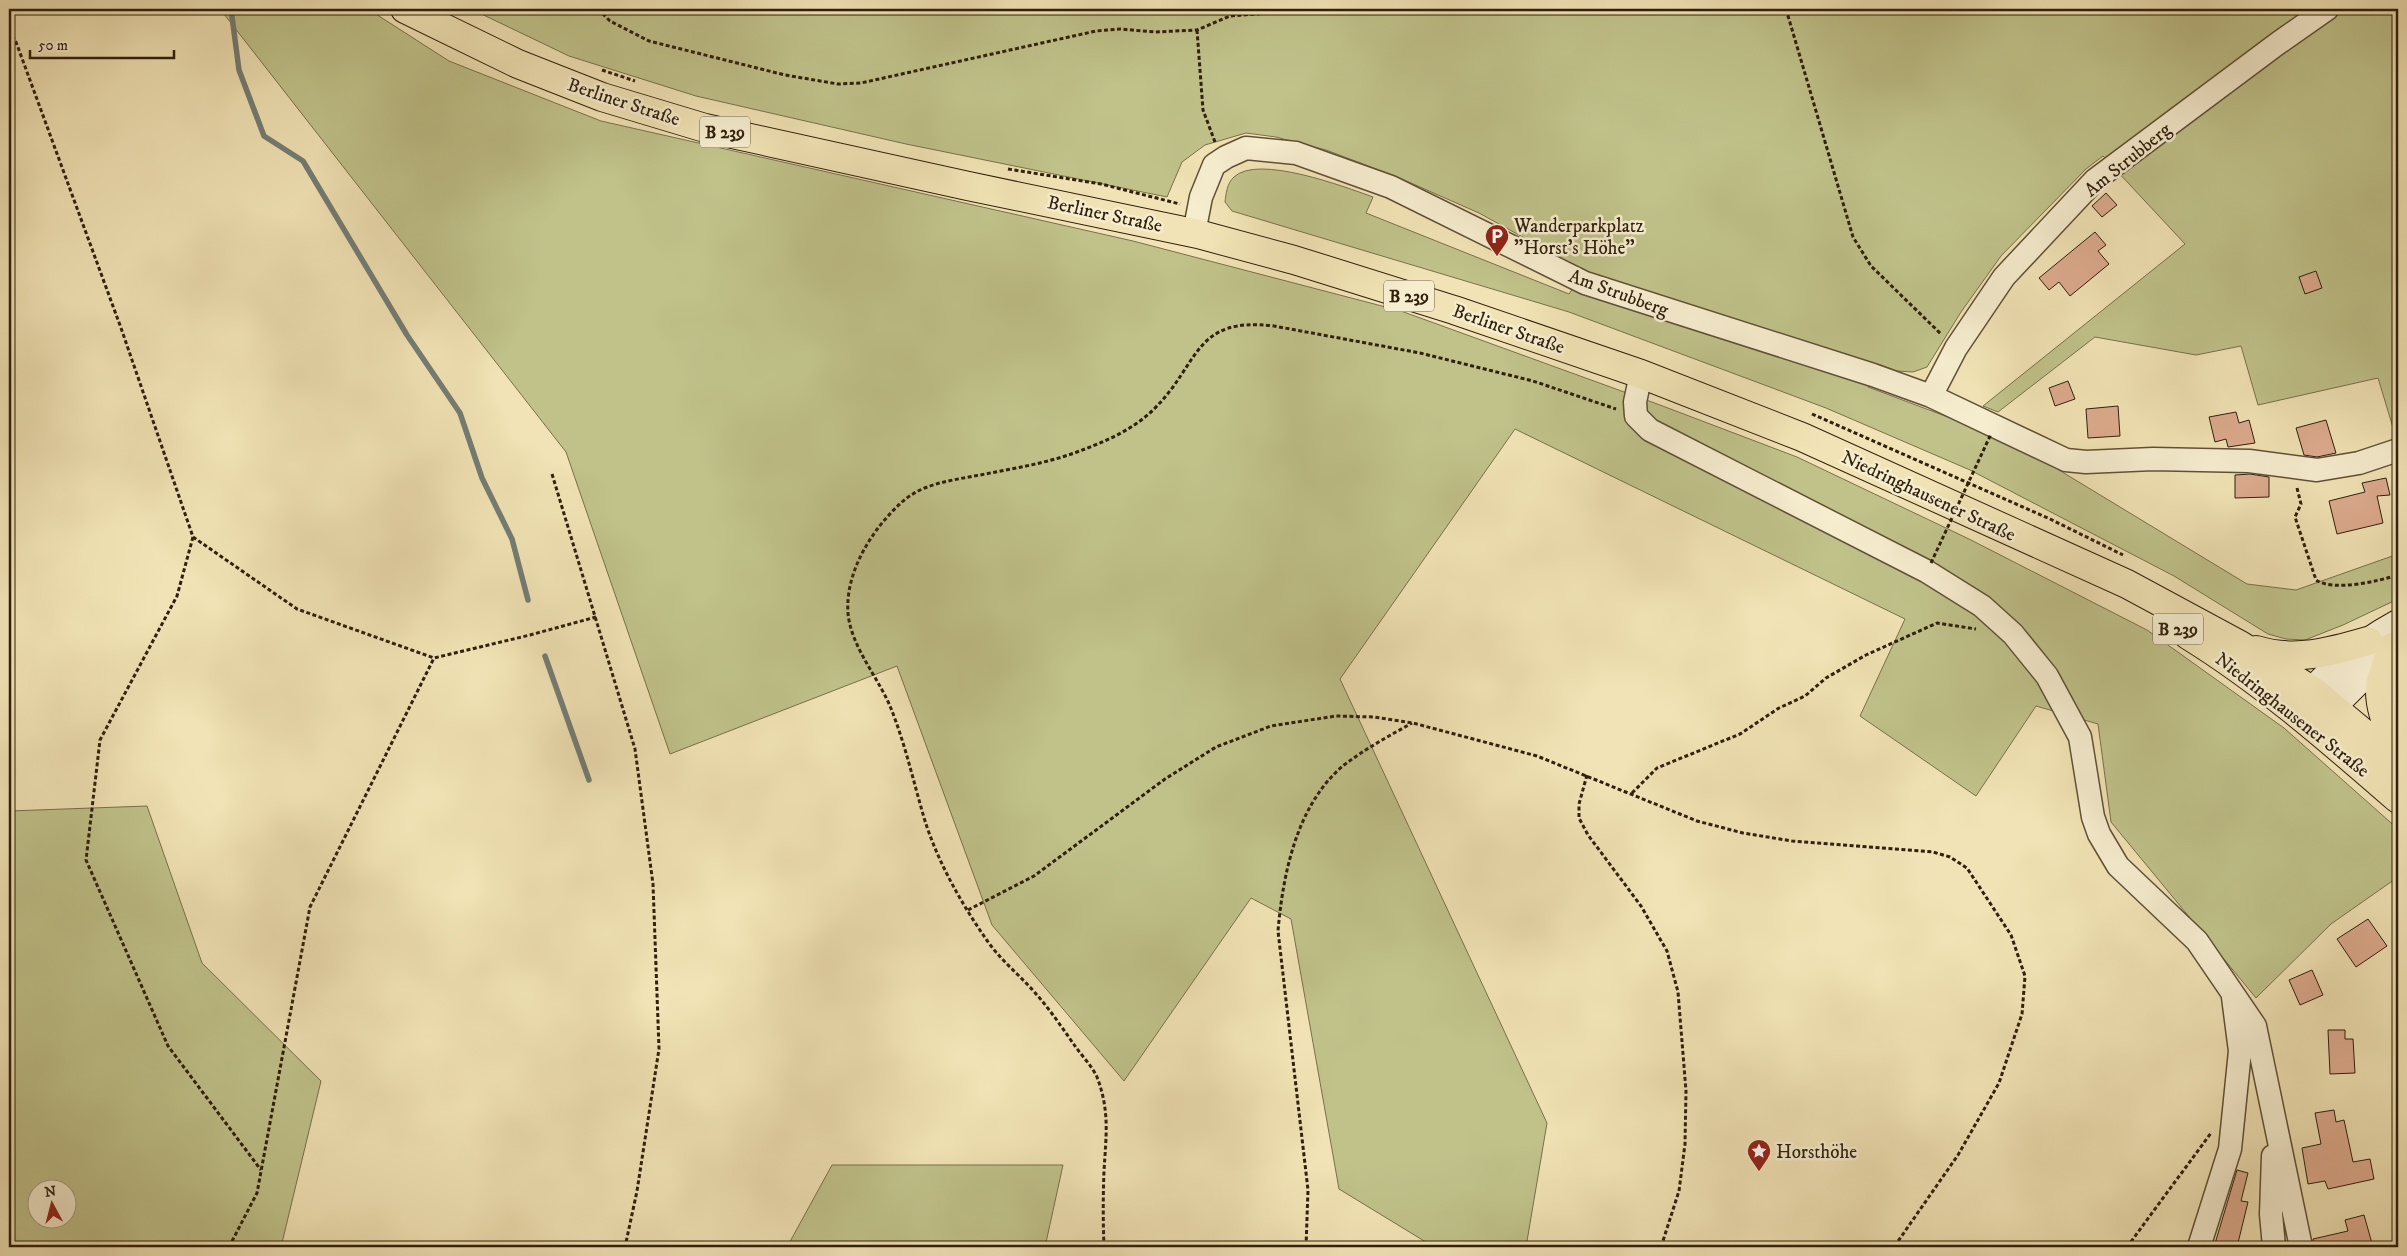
<svg xmlns="http://www.w3.org/2000/svg" width="2407" height="1256" font-family="'IM FELL DW Pica',serif">
  <rect width="100%" height="100%" fill="#f1e3b5"/>
  <filter id="stains"><feTurbulence type="fractalNoise" baseFrequency=".004" numOctaves="4"/><feColorMatrix values="0 0 0 0 .2 0 0 0 0 .09 0 0 0 0 .02 0 0 0 .5 -.17"/></filter>
  <radialGradient id="worn" r=".72"><stop offset=".6" stop-color="#630" stop-opacity="0"/><stop offset="1" stop-color="#630" stop-opacity=".3"/></radialGradient>
  <!-- green -->
  <path fill="#c0c28a" stroke="#78704c" fill-rule="evenodd" d="M220,9H368L449,61L601,121L1133,241L1401,311L1660,405L1797,457L1969,539L2147,630L2284,728L2398,829V877L2331,924L2256,998L2111,822L2098,724L2036,706L1976,796L1860,716L1905,619L1515,429L1340,679L1547,1123L1526,1247H1434L1339,1189L1291,919L1251,898L1124,1081L992,925L897,666L670,754L566,452Z
    M471,9H2398V444L2378,378L2258,405L2241,346L2196,355L2095,337L1998,412L1983,406L2185,244L2103,156L2086,169L2001,256L1961,312L1927,367L1913,372L1897,371L1878,364L1868,387L1985,431L2054,467L2247,584L2296,590L2398,554V599L2343,625L2305,640L2286,639L2268,634L2174,576L1970,470L1826,408L1569,312L1232,211L1225,202C1226,194 1227,183 1234,177C1258,154 1345,187 1373,197L1366,213L1569,294L1584,271L1479,213L1395,176L1326,150L1276,137L1246,133L1205,145L1182,162L1167,197L906,144L696,96L569,56Z
    M147,806L202,963L321,1081L281,1247H9V811ZM38,1188H68V1218H38Z
    M832,1165H1063L1045,1247H787Z"/>
  <g fill="none" stroke-linecap="round" stroke-linejoin="round">
    <!-- stream -->
    <path stroke="#737d74" stroke-width="5.5" d="M231,9L239,70L264,136L303,161L407,335L460,413L482,478L512,539L528,600
      M545,656L589,780"/>
  </g>
  <!-- building -->
  <path fill="#ddab8e" stroke="#2f1f0d" d="M2106,193L2117,205L2102,217L2092,206Z
    M2095,232L2106,245L2098,251L2109,264L2070,296L2059,282L2049,290L2039,278Z
    M2316,271L2322,288L2305,294L2299,277Z
    M2068,381L2075,399L2055,406L2049,388Z
    M2118,406L2120,436L2088,438L2086,409Z
    M2236,412L2239,423L2249,420L2255,443L2228,447L2226,439L2215,442L2209,417Z
    M2326,420L2336,453L2317,457L2304,455L2296,428Z
    M2250,474L2269,477V497L2235,498V475Z
    M2386,478L2390,495L2377,496L2383,523L2337,534L2329,501L2365,492L2362,483Z
    M2368,919L2387,946L2356,967L2337,939Z
    M2312,970L2323,995L2300,1005L2289,980Z
    M2328,1030H2345V1039H2353L2355,1073L2330,1074Z
    M2334,1110L2336,1122L2344,1120L2353,1162L2370,1159L2374,1179L2328,1189L2325,1181L2308,1184L2302,1148L2321,1144L2315,1113Z
    M2237,1170L2248,1173L2241,1201L2248,1202L2237,1247H2214Z
    M2364,1215L2373,1247H2314L2313,1239L2348,1231L2345,1220Z"/>
  <g fill="none" stroke-linecap="round" stroke-linejoin="round">
    <!-- street casing -->
    <g stroke="#605037" stroke-width="25">
      <path id="street" d="M1194,233L1201,197L1214,165L1226,157L1246,148L1296,153L1391,187L1585,283L1873,375L1931,396L2066,460L2086,462L2153,459L2249,461L2317,470L2359,463L2398,450
        M1641,374L1635,402L1636,416L1650,430L1926,571L1982,606L2013,634L2047,676L2080,737L2093,817L2099,834L2118,866L2197,941L2255,1026L2301,1247
        M1931,396L1956,348L2004,277L2095,180L2277,44L2327,9
        M2273,1156L2271,1214L2274,1247
        M2199,1247L2230,1149L2240,1051L2233,997"/>
    </g>
    <!-- secondary casing -->
    <g stroke="#2f1f0d" stroke-width="30">
      <path id="secondary" d="M2296,709C2330,672 2354,648 2398,624
        M2316,722L2397,642"/>
    </g>
    <!-- primary casing -->
    <g stroke="#2f1f0d" stroke-width="30">
      <path id="primary" d="M405,9L518,64L602,97L705,128L968,186L1198,234L1294,260L1454,310L1641,374L1802,437L2127,584L2240,645L2313,691L2367,736L2398,765
        M2188,635C2264,682 2331,741 2398,799
        M2392,647C2389,658 2384,670 2381,681C2377,700 2386,729 2398,744
        M2256,650C2295,662 2330,652 2368,641"/>
    </g>
    <!-- path -->
    <path stroke="#2f1f0d" stroke-width="3" stroke-dasharray="4 2.5" stroke-linecap="butt" d="M598,9L610,21L649,41L785,75L838,84L861,83L1096,31L1120,29L1155,32L1197,30L1230,16L1319,9
      M1786,9L1853,237L1871,266L1941,334
      M9,30L16,42L121,328L193,537L297,609L434,658L530,635L596,617
      M1197,30L1203,110L1215,142
      M602,70L635,81
      M1008,169L1101,184L1180,204
      M1812,414L2050,519L2123,555
      M552,474L635,749L653,884L659,1049L637,1191L625,1247
      M2297,488L2301,504L2295,517L2316,580C2334,592 2378,581 2398,575
      M193,537L177,596L100,740L86,860L168,1046L261,1170
      M1587,775L1579,804V818L1588,835L1641,906L1667,951L1678,992L1686,1091L1685,1144L1679,1191L1661,1247
      M1632,793L1657,768L1740,734L1779,708L1805,696L1826,678L1866,655L1937,623L1976,629
      M968,910L1034,876L1165,779L1216,747L1271,726L1336,716L1374,717L1413,723L1537,756L1697,821L1743,833L1792,841L1933,852L1950,857L1967,868L2011,935L2025,976L2022,1014L1999,1083L1958,1155L1894,1247
      M229,1247L257,1193L310,907L434,658
      M1104,1247C1103,1222 1103,1196 1104,1171C1106,1136 1110,1111 1097,1077C1092,1066 1082,1056 1075,1046C1063,1029 1051,1011 1037,995C1021,976 1000,960 986,939C961,903 938,862 925,821C914,784 906,747 892,711C880,679 851,648 848,613C845,572 872,529 902,502C924,482 956,480 985,474C1016,468 1047,463 1077,452C1104,442 1133,430 1154,409C1200,364 1193,316 1274,326L1420,353L1533,381L1616,409
      M1306,1247L1308,1190L1278,931C1283,873 1297,804 1344,765C1365,749 1389,736 1412,723
      M2127,1247L2211,1133"/>
    <!-- street -->
    <use href="#street" stroke="#f6edcf" stroke-width="22"/>
    <!-- secondary -->
    <use href="#secondary" stroke="#f6edcf" stroke-width="28"/>
    <!-- primary -->
    <use href="#primary" stroke="#f1e3b5" stroke-width="28"/>
    <!-- path-bridge -->
    <path stroke="#2f1f0d" stroke-width="3" stroke-dasharray="4 2.5" stroke-linecap="butt" d="M1931,563L1991,434"/>
  </g>
  <!-- icons -->
  <defs>
    <g id="parking-pin" transform="scale(1.25)"><path d="M0 17L-7.5 6A9.5 9.5 0 1 1 7.5 6Z" fill="#8f2418" stroke="#f6edcf"/><path d="M-3.5-5.5H1a3.5 3.5 0 0 1 0 7H-1V5.5H-3.5ZM-1-3.4V-.6H.8a1.4 1.4 0 0 0 0-2.8Z" fill="#fff"/></g>
    <g id="sight-pin" transform="scale(1.25)"><path d="M0 17L-7.5 6A9.5 9.5 0 1 1 7.5 6Z" fill="#8f2418" stroke="#f6edcf"/><path d="M0-6L1.8-2.2L6-1.7L2.9 1.2L3.7 5.4L0 3.3L-3.7 5.4L-2.9 1.2L-6-1.7L-1.8-2.2Z" fill="#fff"/></g>
  </defs>
  <g fill-rule="evenodd">
    <use href="#parking-pin" x="1497" y="236"/>
    <use href="#sight-pin" x="1759" y="1151"/>
  </g>
  <g text-anchor="middle" stroke-width="5" stroke-linejoin="round" paint-order="stroke">
    <!-- shield labels -->
    <g fill="#f6edcf" stroke="#6b5d47" stroke-width="1">
      <rect x="700" y="116.5" width="50" height="31" rx="4"/>
      <rect x="1384" y="280.5" width="50" height="31" rx="4"/>
      <rect x="2153" y="613.5" width="50" height="31" rx="4"/>
    </g>
    <g font-size="18" font-weight="bold" fill="#2f1f0d">
      <text x="725" y="138">B 239</text>
      <text x="1409" y="302">B 239</text>
      <text x="2178" y="635">B 239</text>
    </g>
    <!-- street labels -->
    <g font-size="19" fill="#2f1f0d" stroke="#f6edcf">
      <text transform="translate(624 101) rotate(18)" y="7">Berliner Straße</text>
      <text transform="translate(2127 159) rotate(-39)" y="7">Am Strubberg</text>
      <text transform="translate(1105 213) rotate(12)" y="7">Berliner Straße</text>
      <text transform="translate(1619 292) rotate(20)" y="7">Am Strubberg</text>
      <text transform="translate(1509 328) rotate(19)" y="7">Berliner Straße</text>
      <text transform="translate(1929 495) rotate(25)" y="7">Niedringhausener Straße</text>
      <text transform="translate(2293 714) rotate(38)" y="7">Niedringhausener Straße</text>
    </g>
    <!-- poi labels -->
    <g font-size="19" fill="#2f1f0d" stroke="#f6edcf" text-anchor="start">
      <text x="1514" y="232">Wanderparkplatz<tspan x="1514" dy="22">"Horst's Höhe"</tspan></text>
      <text x="1776" y="1158">Horsthöhe</text>
    </g>
  </g>
  <!-- margin -->
  <rect width="2407" height="1256" fill="none" stroke="#f1e3b5" stroke-width="30"/>
  <rect x="10" y="10" width="2387" height="1236" fill="none" stroke="#2f1f0d" stroke-width="2.5"/>
  <rect x="15" y="15" width="2377" height="1226" fill="none" stroke="#2f1f0d"/>
  <!-- north arrow -->
  <g transform="translate(52 1204) rotate(353)"><circle r="24" fill="#f6edcf" stroke="#a69b81"/>
  <path d="M0-4L9 19L0 12L-9 19Z" fill="#8f2418"/>
  <text y="-8" font-size="14" font-weight="bold" text-anchor="middle" fill="#2f1f0d">N</text>
  </g>
  <!-- scale -->
  <path d="M30 50v8h144v-8" fill="none" stroke="#2f1f0d" stroke-width="2.5"/>
  <text x="38" y="50" font-size="15" fill="#2f1f0d" stroke="#f6edcf" stroke-width="4" paint-order="stroke">50 m</text>
  <rect width="100%" height="100%" filter="url(#stains)"/>
  <rect width="100%" height="100%" fill="url(#worn)"/>
</svg>
